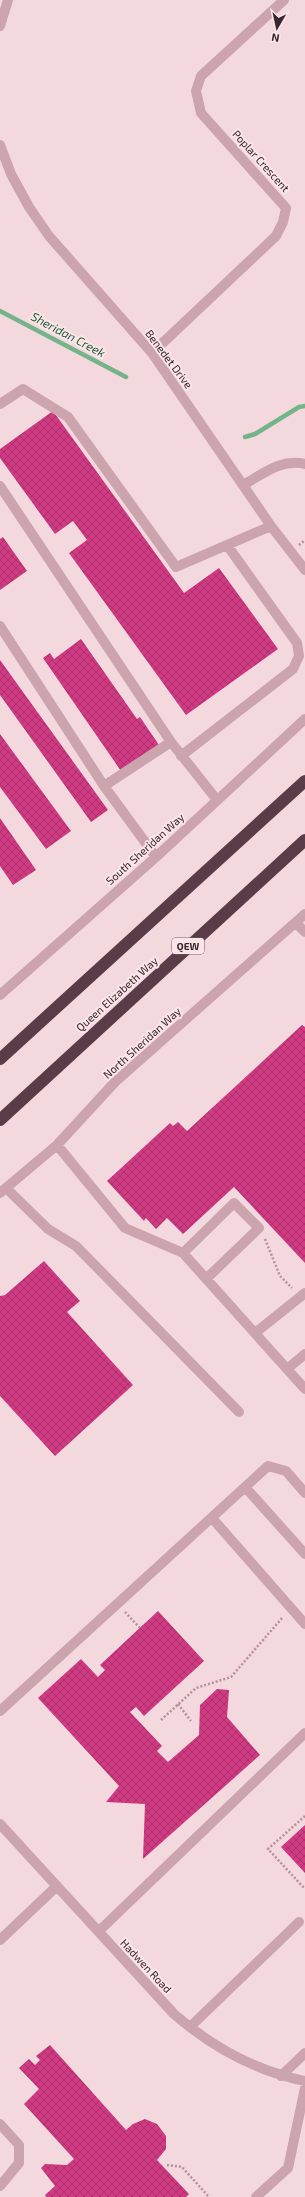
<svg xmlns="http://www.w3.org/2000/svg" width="305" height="2197" font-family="'Exo 2',sans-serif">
  <defs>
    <pattern id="building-cross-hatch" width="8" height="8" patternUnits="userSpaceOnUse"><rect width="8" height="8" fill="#d03a82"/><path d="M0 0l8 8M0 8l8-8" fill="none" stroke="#aa316b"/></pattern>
  </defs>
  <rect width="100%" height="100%" fill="#f3d9de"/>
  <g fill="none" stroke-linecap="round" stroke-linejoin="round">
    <!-- stream -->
    <path stroke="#75b389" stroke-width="4.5" d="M0,311L126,377
      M245,437L255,434L299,407L305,406"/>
  </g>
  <!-- building -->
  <path fill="url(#building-cross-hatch)" d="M53,411L184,593L219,568L278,649L186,715L69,553L87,540L73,521L55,534L0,458V449Z
    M3,537L27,571L0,590V539Z
    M81,639L137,719L140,717L159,745L121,771L43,658L50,653L54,659Z
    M0,660L108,810L91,822L0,695Z
    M0,734L71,831L46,849L0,787Z
    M0,818L36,870L13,885L0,866Z
    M302,1025L305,1027V1263L234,1187L183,1234L167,1218L156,1229L146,1218L144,1221L107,1181L170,1123L173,1126L178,1122L187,1131Z
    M44,1261L80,1301L67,1312L133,1385L55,1456L0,1396V1296L5,1295Z
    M158,1611L204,1661L144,1716L136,1707L130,1712L162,1746L157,1751L168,1762L199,1735L200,1705L217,1689L229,1690L227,1717L260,1755L143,1859L145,1804L106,1802L119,1786L38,1698L81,1659L98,1677L105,1670L100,1665Z
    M305,1825V1873L281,1847Z
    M50,2045L126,2130L133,2124L145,2119L157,2124L166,2136V2149L157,2160L189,2194L186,2197H46L45,2195L55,2186L41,2168L45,2164L67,2165L74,2159L24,2104L39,2089L19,2068L29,2059L35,2065L40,2060L36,2056Z"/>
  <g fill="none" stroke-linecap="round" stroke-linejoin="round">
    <!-- path -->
    <path stroke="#b88e9a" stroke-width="2.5" stroke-dasharray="2 2" stroke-linecap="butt" d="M299,545L305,540
      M265,1239L280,1276L292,1288
      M125,1612L140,1628
      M178,1704L191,1721
      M161,1720L196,1688L231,1677L283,1617
      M305,1816L268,1849L305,1889
      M167,2165L182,2167L209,2197"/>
    <!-- minor -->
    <path stroke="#cca4ae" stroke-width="10" d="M0,26L8,0
      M0,145L11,174L29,207L49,236L152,353L271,526L305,570
      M152,353L276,236L283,222L286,208L201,113L196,91L201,76L284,0
      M0,404L23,389L68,417L176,567L271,526
      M243,485C263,474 282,458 305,464
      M0,486L171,742L217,800
      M0,626L104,786L156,857
      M181,756L293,669L299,656L297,643L227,545
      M104,786L171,742
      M296,923L305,932
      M0,995L156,857L305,719
      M57,1145L125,1228L183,1253L305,1389
      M6,1188L48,1229L76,1246L239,1412
      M0,1193L57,1145L115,1082L305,914
      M183,1253L234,1203L259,1228L206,1279
      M255,1333L305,1293
      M287,1369L305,1354
      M245,1487L305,1554
      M212,1518L305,1624
      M0,1711L268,1466L286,1471L305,1493
      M0,1824L174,2014C212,2047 256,2071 305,2081
      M99,1931L305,1733
      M0,1940L57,1886
      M190,2027L299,1922
      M281,2076L305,2053
      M0,2124L19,2145V2163L0,2186
      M256,2197L288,2168L305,2088"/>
    <!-- highway -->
    <path stroke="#593c48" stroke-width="12" d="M0,1059L305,781
      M0,1120L305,840"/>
  </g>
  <g text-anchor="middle" stroke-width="4" stroke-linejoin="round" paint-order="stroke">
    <!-- shield labels -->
    <rect fill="#fbe5e9" stroke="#725f65" stroke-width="1" x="172" y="938" width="32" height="16" rx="3"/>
    <g font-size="10" font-weight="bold" fill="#37262d">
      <text x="188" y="950">QEW</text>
    </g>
    <!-- street labels -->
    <g font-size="11" fill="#37262d" stroke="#fbe5e9">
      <text transform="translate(261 161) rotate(48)" y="4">Poplar Crescent</text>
      <text transform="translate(169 359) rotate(53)" y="4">Benedet Drive</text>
      <text transform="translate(145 849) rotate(-42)" y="4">South Sheridan Way</text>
      <text transform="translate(117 994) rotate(-42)" y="4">Queen Elizabeth Way</text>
      <text transform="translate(142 1043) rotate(-42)" y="4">North Sheridan Way</text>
      <text transform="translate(146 1966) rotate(47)" y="4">Hadwen Road</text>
    </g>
    <!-- water labels -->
    <g font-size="12" font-style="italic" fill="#185c2f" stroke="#fbe5e9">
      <text transform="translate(68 335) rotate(28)" y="4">Sheridan Creek</text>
    </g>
  </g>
  <!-- north arrow -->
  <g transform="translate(277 28) rotate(189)" stroke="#fbe5e9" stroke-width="3" paint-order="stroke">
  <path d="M0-3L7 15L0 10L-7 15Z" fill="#37262d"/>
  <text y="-6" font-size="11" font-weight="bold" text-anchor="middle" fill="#37262d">N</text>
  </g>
</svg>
